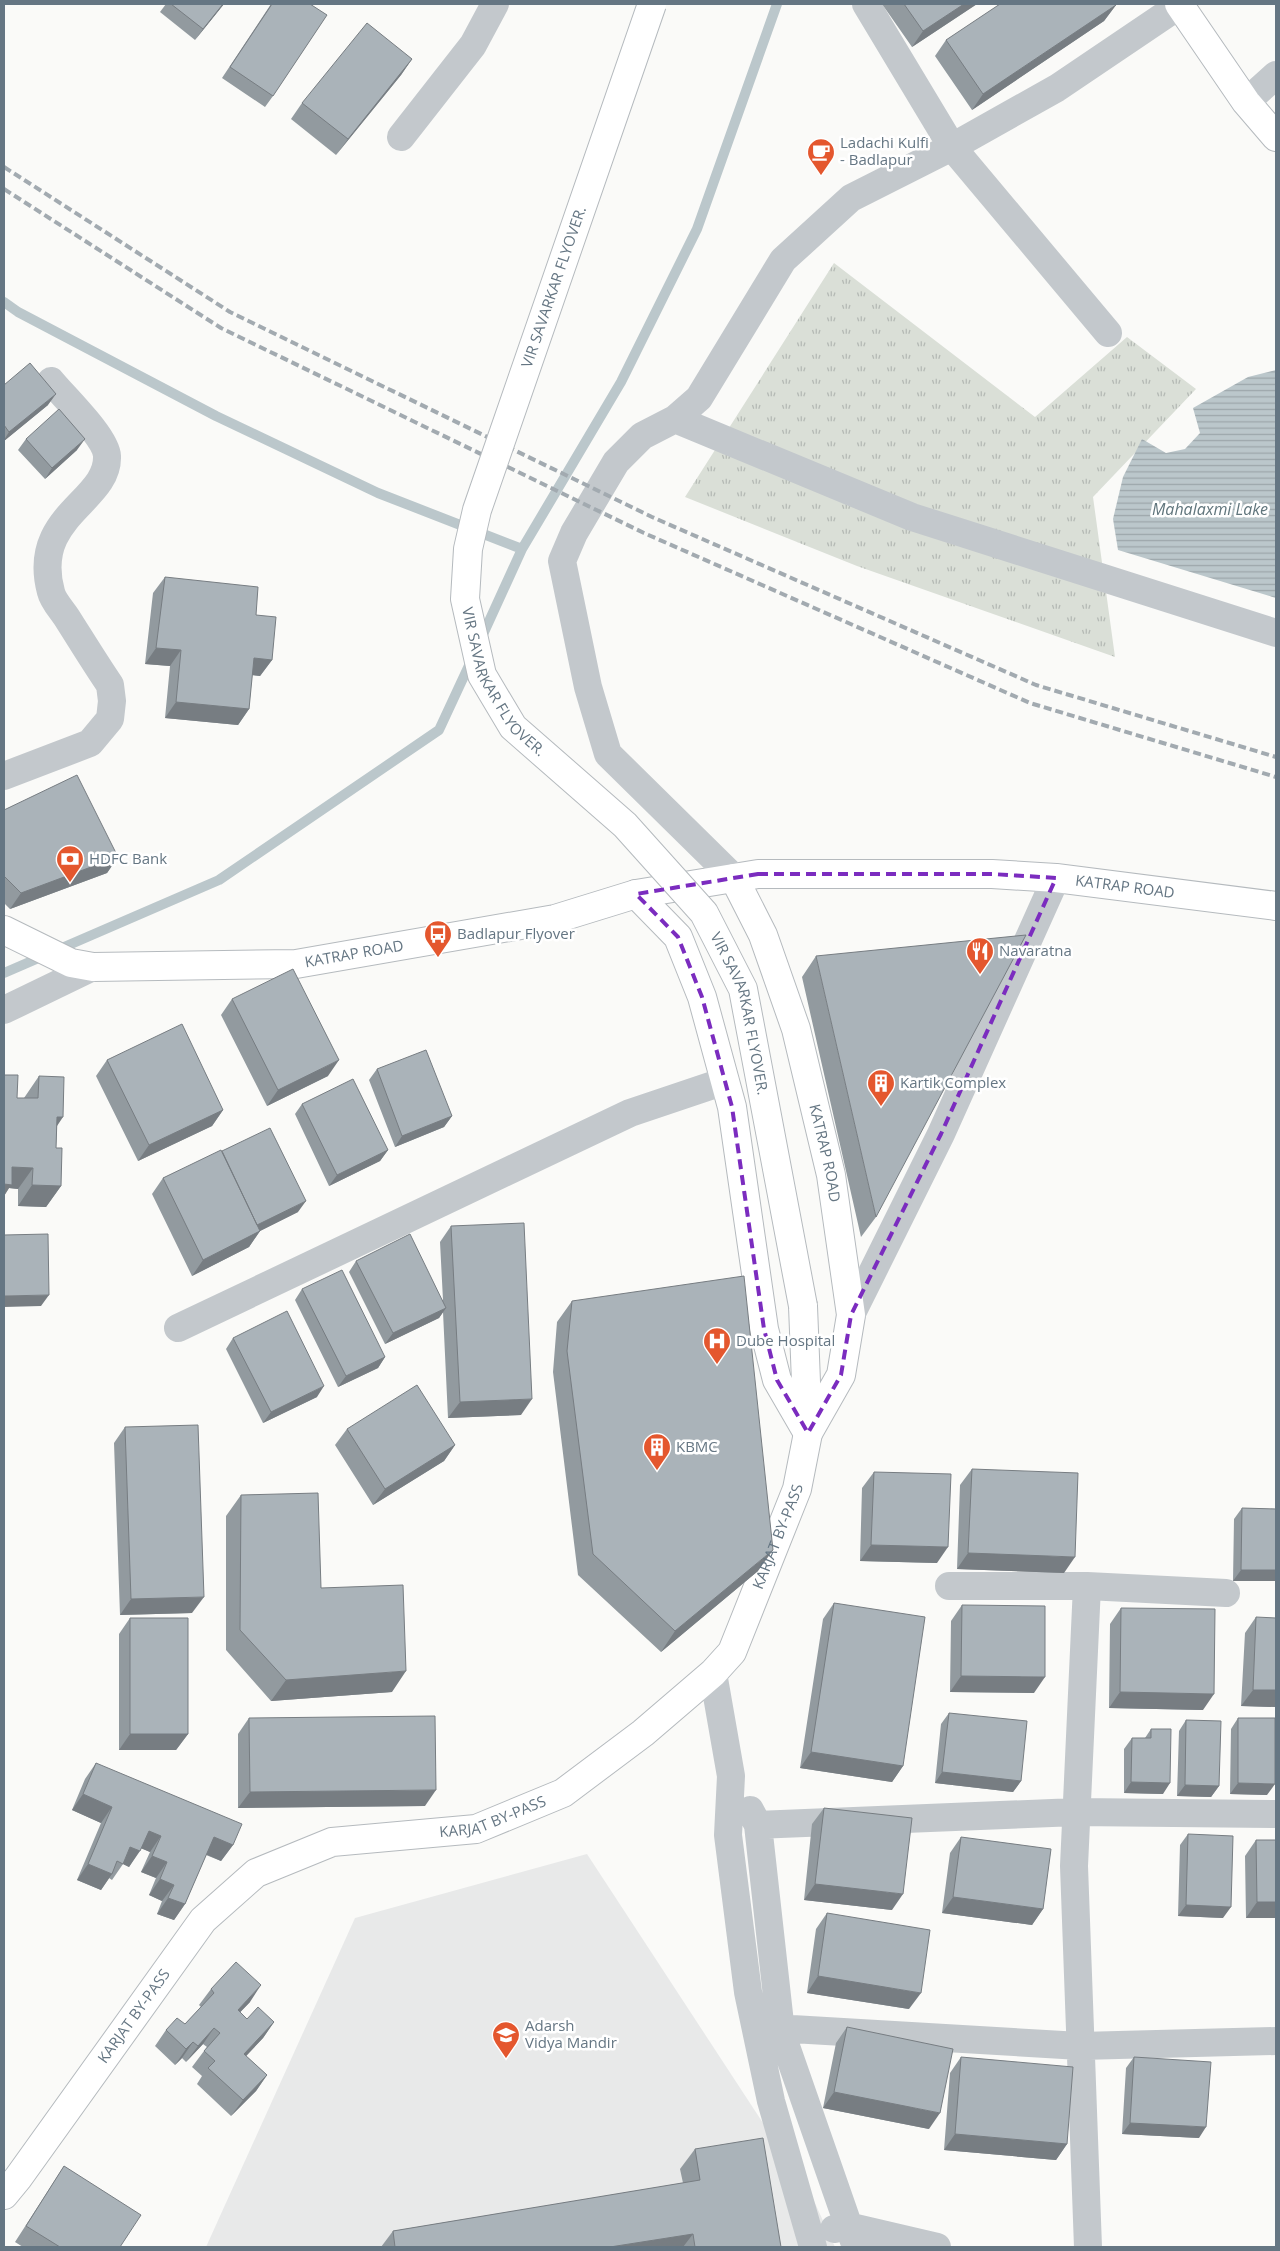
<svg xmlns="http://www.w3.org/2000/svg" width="1280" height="2251" font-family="'Open Sans',sans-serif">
  <defs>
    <pattern id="park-tufts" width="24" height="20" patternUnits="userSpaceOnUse" patternTransform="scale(1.25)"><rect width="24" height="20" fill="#dadfd7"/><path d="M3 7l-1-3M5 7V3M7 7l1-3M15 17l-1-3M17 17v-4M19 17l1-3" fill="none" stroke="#b4b9b4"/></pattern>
    <pattern id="water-rules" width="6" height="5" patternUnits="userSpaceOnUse" patternTransform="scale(1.25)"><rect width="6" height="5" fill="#bbc7cb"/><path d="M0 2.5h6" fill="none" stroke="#9ca6aa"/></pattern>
  </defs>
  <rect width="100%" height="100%" fill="#fafaf8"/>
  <!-- built -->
  <path fill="#e8e9e9" d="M587,1854L814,2201L835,2247H206L355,1918Z"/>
  <!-- park -->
  <path fill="url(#park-tufts)" d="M834,263L1035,417L1127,337L1196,389L1093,497L1115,657L857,566L685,497Z"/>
  <!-- water -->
  <path fill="url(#water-rules)" d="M1276,370V598L1118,550L1113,519L1123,477L1142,439L1166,453L1185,449L1200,433L1193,408L1248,377Z"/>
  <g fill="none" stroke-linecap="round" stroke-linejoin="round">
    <!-- stream -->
    <path stroke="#bbc7cb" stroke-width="10" d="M4,302L18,312L216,416L378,493L522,549
      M480,641L522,549L621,382L697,229L777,4
      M4,973L219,880L439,730L472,659"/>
    <!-- major casing -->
    <g stroke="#b5babe" stroke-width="30">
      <g id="major">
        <path d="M1179,4L1246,102L1276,137"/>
        <path id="s1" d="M734,878L763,935L796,1029L831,1175L851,1315L841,1375L808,1433"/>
        <path d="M636,894L678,937L702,997L732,1107L764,1329L777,1380L806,1430"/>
        <path id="s2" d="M4,930L71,963L93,967L296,964L555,919L636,894L758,874H992L1056,878L1276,906"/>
        <path id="s3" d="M4,2195L18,2178L203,1920L256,1873L332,1842L476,1829L563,1793L643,1733L713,1673L732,1652L797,1489L808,1433L803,1306"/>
      </g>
    </g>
    <!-- minor -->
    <path stroke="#c3c8cc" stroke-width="28" d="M866,4L952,147L1108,333
      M1246,102L1276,75
      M401,137L473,45L495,4
      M675,419L912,517L1276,633
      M4,776L90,743L110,719L112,701L110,685C95,663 81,640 67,618C62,610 53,601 51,592C30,515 109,502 107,456C106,437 64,397 51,381
      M734,878L608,754L588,687L562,561L574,533L616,462L642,436L675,419L699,398L783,260L851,198L952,147L1057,88L1180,5
      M4,1010L93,967
      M851,1315L941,1134L1056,878
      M178,1328L630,1113L725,1081
      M949,1586H1087L1226,1593
      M1087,1586L1074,1866L1088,2247
      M713,1673L731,1776L728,1835L748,1992L771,2101L813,2247
      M750,1810L758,1825L781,2032L856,2247
      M758,1825L1076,1812L1276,1814
      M781,2032L792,2029L1080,2046L1276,2041
      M834,2229L847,2226L937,2247"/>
    <!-- major -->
    <use href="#major" stroke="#fff" stroke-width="28"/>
    <!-- rail -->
    <path stroke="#a2aab0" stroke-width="4" stroke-dasharray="8 4" stroke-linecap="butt" d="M4,167L230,312L652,517L1036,685L1276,757
      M4,189L221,328L644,533L1030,703L1276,777"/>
    <!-- major-bridge casing -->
    <g stroke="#b5babe" stroke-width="30" stroke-linecap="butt">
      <g id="major-bridge">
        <path id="s4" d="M652,4L477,510L468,549L465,599L482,675L513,727L625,825L704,913L743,989L803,1306"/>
      </g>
    </g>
    <!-- major-bridge -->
    <use href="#major-bridge" stroke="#fff" stroke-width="28"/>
  </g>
  <!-- wall -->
  <path fill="#929a9f" d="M166,4H224L195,40L160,12Z
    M271,4L273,96L265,107L222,78Z
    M882,4H977L912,47Z
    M1116,5L1104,21L972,110L935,56L946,40Z
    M412,59L401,75L336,155L291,119L302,103Z
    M4,385L48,405L4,441Z
    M26,439L77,450L45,479L18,450Z
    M165,577L256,615L272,660L260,676L252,675L249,709L238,725L165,718L170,666L145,664L153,593Z
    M4,810L118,857L107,873L10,909L4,903Z
    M816,956L876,1217L861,1237L802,977Z
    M232,999L328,1076L267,1106L221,1015Z
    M107,1060L223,1110L212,1126L138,1161L96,1076Z
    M377,1069L452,1116L444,1127L395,1147L369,1080Z
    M4,1075L17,1098H24L39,1076L57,1127L56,1148L61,1186L46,1207L18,1206V1189L9,1188L4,1196Z
    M302,1104L388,1150L380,1161L329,1186L295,1114Z
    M222,1152L298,1212L260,1231L249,1247L192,1276L152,1194L163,1178Z
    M451,1226L521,1415L448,1418L443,1312L439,1318L385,1344L349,1272L356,1261L443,1300L440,1242Z
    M302,1289L385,1357L378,1368L338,1387L295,1300Z
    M572,1301L758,1571L661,1652L578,1575L553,1372L557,1322Z
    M233,1338L317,1397L263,1423L226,1349Z
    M125,1427L192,1613L120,1615L114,1443Z
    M347,1429L455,1445L444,1461L373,1505L335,1445Z
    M972,1469L1064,1573L957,1569L960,1485Z
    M874,1472L937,1563L860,1561L862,1488Z
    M241,1495L321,1588L392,1692L271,1701L226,1650V1516Z
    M1242,1508L1276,1509V1581H1233L1234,1519Z
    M834,1603L903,1766L892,1782L800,1768L823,1619Z
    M962,1605L1034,1693L950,1692L951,1621Z
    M1121,1608L1203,1710L1109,1708L1110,1624Z
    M1256,1617L1276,1707L1241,1706L1245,1633Z
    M130,1618L188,1734L176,1750H119V1634Z
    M949,1713L1021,1781L1013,1792L935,1783L941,1724Z
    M249,1718L425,1806L238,1808V1734Z
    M1238,1718L1267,1795L1230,1794L1231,1729Z
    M1186,1720L1219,1786L1211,1797L1177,1796L1179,1731Z
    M1151,1729L1163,1794L1124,1793V1749L1132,1738H1145Z
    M96,1763L233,1845L221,1861L206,1855L185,1904L174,1920L157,1914L162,1901L149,1895L156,1878L141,1872L150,1852L141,1848L129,1867L123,1864L112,1880L109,1878L101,1890L77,1880L101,1823L72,1810L85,1779Z
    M824,1808L892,1910L804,1900L812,1824Z
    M1188,1834L1223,1918L1178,1916L1180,1845Z
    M961,1837L1043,1909L1032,1925L942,1913L950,1853Z
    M1256,1840H1276V1918H1246L1245,1856Z
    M827,1913L909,2009L807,1993L816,1929Z
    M211,1989L250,2002L240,2012L247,2019L274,2022L263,2038L246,2056L267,2075L256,2091L231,2116L197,2084L202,2076L192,2067L207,2047L203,2044L186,2062L182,2058L175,2065L155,2046L166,2030L185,2024L201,2007L199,2005Z
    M847,2027L929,2129L823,2108L836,2043Z
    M961,2057L1067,2144L1056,2160L944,2150L950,2073Z
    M1134,2057L1199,2138L1122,2134L1126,2068Z
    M695,2149L781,2247H381L393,2231L683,2183L680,2169Z
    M64,2166L120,2247H23L15,2242Z"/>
  <!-- shaded-wall -->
  <path fill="#777d82" d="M223,4H224L195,40L203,29Z
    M964,4H977L912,47L923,31Z
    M1116,5L1104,21L972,110L983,94Z
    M412,59L401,75L336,155L348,139Z
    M56,394L48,405L4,441V440L9,432Z
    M85,439L77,450L45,479L52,468Z
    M156,648L181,650L170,666L145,664Z
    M254,658L272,660L260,676L243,674Z
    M176,702L249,709L238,725L165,718Z
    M118,857L107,873L10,909L21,893Z
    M339,1060L328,1076L267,1106L278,1090Z
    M223,1110L212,1126L138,1161L149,1145Z
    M452,1116L444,1127L395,1147L402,1136Z
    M57,1117H63L49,1138Z
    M388,1150L380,1161L329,1186L337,1175Z
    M12,1167L33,1168L18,1189L9,1188L4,1196V1180Z
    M32,1185L61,1186L46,1207L18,1206Z
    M306,1201L298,1212L250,1236L257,1225Z
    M260,1231L249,1247L192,1276L203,1260Z
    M49,1295L41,1306L4,1307V1296Z
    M446,1308L439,1318L385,1344L393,1333Z
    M385,1357L378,1368L338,1387L346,1376Z
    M324,1386L317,1397L263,1423L271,1412Z
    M532,1399L521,1415L448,1418L460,1402Z
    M455,1445L444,1461L373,1505L385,1489Z
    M871,1545L948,1547L937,1563L860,1561Z
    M773,1550L758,1571L661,1652L675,1631Z
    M968,1553L1075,1557L1064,1573L957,1569Z
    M1241,1570H1276V1581H1233Z
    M204,1597L192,1613L120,1615L131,1599Z
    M406,1671L392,1692L271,1701L286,1680Z
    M961,1676L1045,1677L1034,1693L950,1692Z
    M1253,1690H1276V1707L1241,1706Z
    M1120,1692L1214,1694L1203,1710L1109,1708Z
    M130,1734H188L176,1750H119Z
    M811,1752L903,1766L892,1782L800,1768Z
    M942,1772L1021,1781L1013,1792L935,1783Z
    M1131,1782L1170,1783L1163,1794L1124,1793Z
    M1238,1783L1275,1784L1267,1795L1230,1794Z
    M1185,1785L1219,1786L1211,1797L1177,1796Z
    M436,1790L425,1806L238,1808L250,1792Z
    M83,1794L112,1807L101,1823L72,1810Z
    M149,1831L161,1836L150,1852L138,1847Z
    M214,1837L233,1845L221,1861L203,1853Z
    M130,1847L140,1851L129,1867L123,1864Z
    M152,1856L167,1862L156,1878L141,1872Z
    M88,1864L112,1874L101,1890L77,1880Z
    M160,1879L174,1885L162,1901L149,1895Z
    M815,1884L903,1894L892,1910L804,1900Z
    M953,1897L1043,1909L1032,1925L942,1913Z
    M168,1898L185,1904L174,1920L157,1914Z
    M1257,1902H1276V1918H1246Z
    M1186,1905L1231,1907L1223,1918L1178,1916Z
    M818,1976L921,1993L909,2009L807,1993Z
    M261,1985L250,2002L227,2026L238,2010Z
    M274,2022L263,2038L233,2070L244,2054Z
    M214,2028L203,2044L186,2062L198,2046Z
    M193,2042L182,2058L175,2065L186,2049Z
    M267,2075L256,2091L231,2116L243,2100Z
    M834,2092L940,2113L929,2129L823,2108Z
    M1130,2123L1206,2127L1199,2138L1122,2134Z
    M955,2134L1067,2144L1056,2160L944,2150Z
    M693,2234L683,2247H610Z"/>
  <!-- building -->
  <path fill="#aab3b9" stroke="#777d82" d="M171,4H223L203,29Z
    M272,4H310L327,15L273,96L230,67Z
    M904,4H964L923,31Z
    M1000,4H1115L1116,5L983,94L946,40Z
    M367,23L412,59L348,139L302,103Z
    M30,363L56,394L9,432L4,425V385Z
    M59,409L85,439L52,468L26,439Z
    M165,577L258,587L256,615L276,617L272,660L254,658L249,709L176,702L181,650L156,648Z
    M77,775L118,857L21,893L4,876V810Z
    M1026,935L876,1217L816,956Z
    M293,969L339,1060L278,1090L232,999Z
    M182,1024L223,1110L149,1145L107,1060Z
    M426,1050L452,1116L402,1136L377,1069Z
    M4,1075H18L17,1098H38L39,1076L64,1077L63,1117H57L56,1148H62L61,1186L32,1185L33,1168L12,1167V1185L4,1184Z
    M353,1079L388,1150L337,1175L302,1104Z
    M270,1128L306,1201L257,1225L222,1151Z
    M221,1150L260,1231L203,1260L163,1178Z
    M524,1223L532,1399L460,1402L451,1226Z
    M48,1234L49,1295L4,1296V1235Z
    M410,1234L446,1308L393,1333L356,1261Z
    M342,1270L385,1357L346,1376L302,1289Z
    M744,1276L773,1550L675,1631L593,1554L567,1351L572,1301Z
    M287,1311L324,1386L271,1412L233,1338Z
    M417,1385L455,1445L385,1489L347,1429Z
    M198,1425L204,1597L131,1599L125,1427Z
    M972,1469L1078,1473L1075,1557L968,1553Z
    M874,1472L951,1474L948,1547L871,1545Z
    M318,1493L321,1588L403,1585L406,1671L286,1680L240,1630L241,1495Z
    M1242,1508L1276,1509V1570H1241Z
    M834,1603L925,1617L903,1766L811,1752Z
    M962,1605L1045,1606V1677L961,1676Z
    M1121,1608L1215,1609L1214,1694L1120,1692Z
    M1256,1617L1276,1618V1690H1253Z
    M130,1618H188V1734H130Z
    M949,1713L1027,1721L1021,1781L942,1772Z
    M435,1716L436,1790L250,1792L249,1718Z
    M1238,1718H1275V1784L1238,1783Z
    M1186,1720L1221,1721L1219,1786L1185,1785Z
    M1151,1729H1171L1170,1783L1131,1782L1132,1738H1151Z
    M96,1763L242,1824L233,1845L214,1837L185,1904L168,1898L174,1885L160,1879L167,1862L152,1856L161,1836L149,1831L140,1851L130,1847L123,1864L117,1861L112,1874L88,1864L112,1807L83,1794Z
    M824,1808L912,1818L903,1894L815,1884Z
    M1188,1834L1233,1836L1231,1907L1186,1905Z
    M961,1837L1051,1849L1043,1909L953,1897Z
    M1256,1840H1276V1902H1257Z
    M827,1913L930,1930L921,1993L818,1976Z
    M236,1962L261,1985L238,2010L247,2019L258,2007L274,2022L244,2054L267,2075L243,2100L208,2068L215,2061L204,2051L220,2033L214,2028L198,2046L193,2042L186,2049L166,2030L177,2018L185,2024L214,1993L211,1989Z
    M847,2027L953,2049L940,2113L834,2092Z
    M961,2057L1073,2067L1067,2144L955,2134Z
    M1134,2057L1211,2062L1206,2127L1130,2123Z
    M763,2138L781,2247H695L693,2234L610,2247H395L393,2231L700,2180L695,2149Z
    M64,2166L141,2215L120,2247H60L26,2226Z"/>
  <!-- marked area -->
  <path fill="none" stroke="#7b2cbf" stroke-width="4" stroke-dasharray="10 6" stroke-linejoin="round" d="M758,874H992L1056,878L941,1134L851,1315L841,1375L808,1433L777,1380L764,1329L732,1107L702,997L678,937L636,894Z"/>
  <!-- icons -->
  <defs>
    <g id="cafe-pin" transform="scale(1.4375)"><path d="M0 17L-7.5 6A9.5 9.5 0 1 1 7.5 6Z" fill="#e4572e" stroke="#fff"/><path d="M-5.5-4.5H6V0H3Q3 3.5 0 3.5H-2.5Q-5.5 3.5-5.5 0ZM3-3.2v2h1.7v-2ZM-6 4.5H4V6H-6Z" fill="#fff"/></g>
    <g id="bank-pin" transform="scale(1.4375)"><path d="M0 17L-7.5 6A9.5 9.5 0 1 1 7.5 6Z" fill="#e4572e" stroke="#fff"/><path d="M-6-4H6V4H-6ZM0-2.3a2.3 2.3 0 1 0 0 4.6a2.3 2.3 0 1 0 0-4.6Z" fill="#fff"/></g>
    <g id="bus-pin" transform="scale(1.4375)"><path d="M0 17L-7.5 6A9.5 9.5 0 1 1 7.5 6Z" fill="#e4572e" stroke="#fff"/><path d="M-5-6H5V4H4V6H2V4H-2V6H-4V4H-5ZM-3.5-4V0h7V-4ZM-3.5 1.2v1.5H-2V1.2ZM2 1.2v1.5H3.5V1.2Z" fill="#fff"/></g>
    <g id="restaurant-pin" transform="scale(1.4375)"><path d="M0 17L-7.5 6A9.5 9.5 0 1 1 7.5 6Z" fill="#e4572e" stroke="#fff"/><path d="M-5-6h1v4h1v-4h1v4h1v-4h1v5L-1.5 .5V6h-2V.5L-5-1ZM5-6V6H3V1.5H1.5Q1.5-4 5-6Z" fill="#fff"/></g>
    <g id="building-pin" transform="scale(1.4375)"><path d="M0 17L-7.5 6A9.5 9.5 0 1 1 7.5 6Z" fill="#e4572e" stroke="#fff"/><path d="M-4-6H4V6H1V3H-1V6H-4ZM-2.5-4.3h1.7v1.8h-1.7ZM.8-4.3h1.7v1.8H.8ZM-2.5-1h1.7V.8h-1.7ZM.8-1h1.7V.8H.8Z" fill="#fff"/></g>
    <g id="hospital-pin" transform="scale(1.4375)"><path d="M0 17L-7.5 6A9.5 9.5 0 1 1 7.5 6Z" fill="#e4572e" stroke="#fff"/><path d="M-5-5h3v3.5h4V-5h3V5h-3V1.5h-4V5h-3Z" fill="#fff"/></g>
    <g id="school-pin" transform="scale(1.4375)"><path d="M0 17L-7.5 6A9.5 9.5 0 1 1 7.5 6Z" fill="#e4572e" stroke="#fff"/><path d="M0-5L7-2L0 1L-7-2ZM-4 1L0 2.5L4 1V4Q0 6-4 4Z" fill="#fff"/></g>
  </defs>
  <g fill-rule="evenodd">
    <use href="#cafe-pin" x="821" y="152"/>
    <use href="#bank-pin" x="70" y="859"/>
    <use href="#bus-pin" x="438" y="934"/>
    <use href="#restaurant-pin" x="980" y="951"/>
    <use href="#building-pin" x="881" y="1083"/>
    <use href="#hospital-pin" x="717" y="1341"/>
    <use href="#building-pin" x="657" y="1447"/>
    <use href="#school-pin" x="506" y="2035"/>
  </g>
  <g text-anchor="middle" stroke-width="5" stroke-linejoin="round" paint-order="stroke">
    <!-- poi labels -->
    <g font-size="15" fill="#657683" stroke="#fff" text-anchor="start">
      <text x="840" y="148">Ladachi Kulfi<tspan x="840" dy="17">- Badlapur</tspan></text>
      <text x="89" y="864">HDFC Bank</text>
      <text x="457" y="939">Badlapur Flyover</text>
      <text x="999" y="956">Navaratna</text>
      <text x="900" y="1088">Kartik Complex</text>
      <text x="736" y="1346">Dube Hospital</text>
      <text x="676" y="1452">KBMC</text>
      <text x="525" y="2031">Adarsh<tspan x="525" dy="17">Vidya Mandir</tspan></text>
    </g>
    <!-- street labels -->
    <g font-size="15" fill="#657683" stroke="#fff">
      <text transform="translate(554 287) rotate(-71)" y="5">VIR SAVARKAR FLYOVER.</text>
      <text dy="5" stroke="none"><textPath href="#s4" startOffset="719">VIR SAVARKAR FLYOVER.</textPath></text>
      <text dy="5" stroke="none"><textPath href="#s2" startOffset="1139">KATRAP ROAD</textPath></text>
      <text dy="5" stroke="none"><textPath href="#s2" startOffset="359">KATRAP ROAD</textPath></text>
      <text dy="5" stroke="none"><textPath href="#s4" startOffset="1139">VIR SAVARKAR FLYOVER.</textPath></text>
      <text dy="5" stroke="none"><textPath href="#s1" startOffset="291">KATRAP ROAD</textPath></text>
      <text dy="5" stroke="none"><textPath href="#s3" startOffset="1076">KARJAT BY-PASS</textPath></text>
      <text dy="5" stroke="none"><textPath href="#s3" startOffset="656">KARJAT BY-PASS</textPath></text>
      <text dy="5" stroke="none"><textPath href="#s3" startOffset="221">KARJAT BY-PASS</textPath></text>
    </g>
    <!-- water labels -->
    <g font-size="16" font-style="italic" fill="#60757c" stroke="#fff">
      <text x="1210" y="515">Mahalaxmi Lake</text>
    </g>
  </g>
  <!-- border -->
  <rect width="1280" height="2251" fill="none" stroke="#657683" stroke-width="10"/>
</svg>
